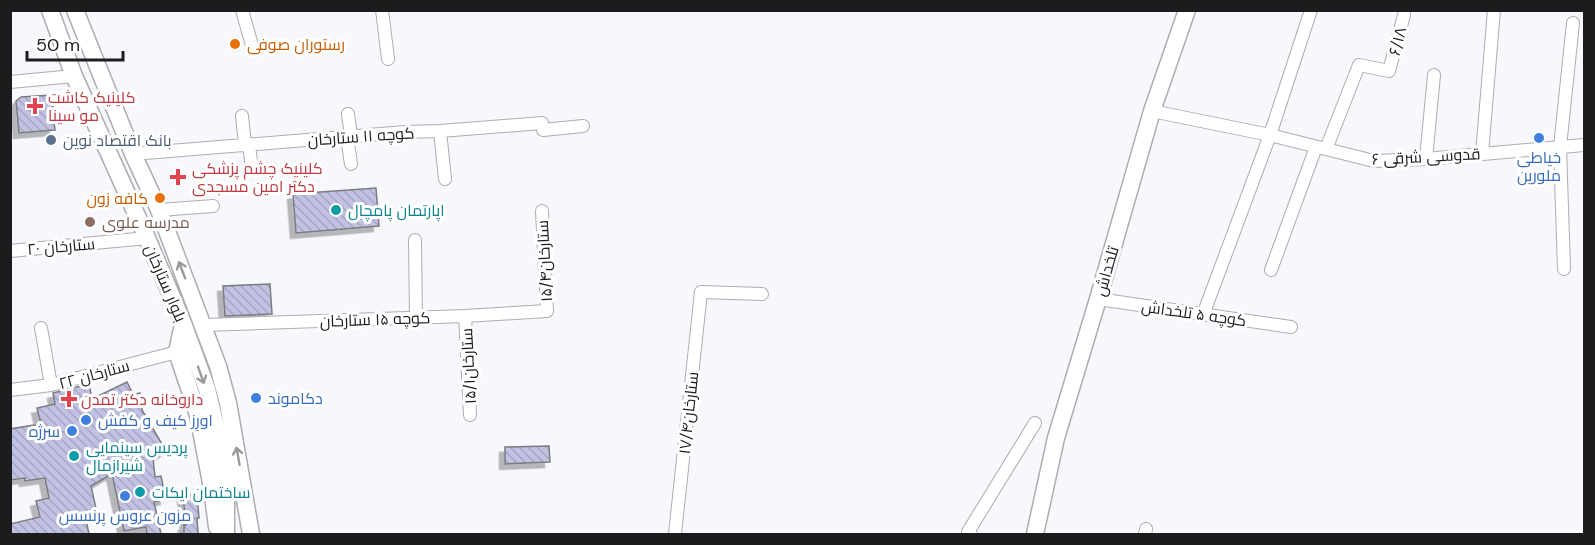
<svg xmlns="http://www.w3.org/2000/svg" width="1595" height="545" font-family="'DM Sans',Cairo,sans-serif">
  <defs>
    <pattern id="building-back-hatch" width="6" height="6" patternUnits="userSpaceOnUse" patternTransform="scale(1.5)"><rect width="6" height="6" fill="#c1c2e3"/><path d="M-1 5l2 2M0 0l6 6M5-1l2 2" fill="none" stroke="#a5a6c2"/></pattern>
    <filter id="shadow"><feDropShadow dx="-5.5" dy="5.5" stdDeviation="0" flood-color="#0004"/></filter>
  </defs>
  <rect width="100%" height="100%" fill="#f7f8fd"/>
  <!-- building -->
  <path fill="url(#building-back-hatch)" stroke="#7b7b7f" stroke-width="1.5" filter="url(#shadow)" d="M52,95L55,130L19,133L16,101L21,97Z
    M376,188L379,226L296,233L293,194Z
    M270,284L272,314L225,316L223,286Z
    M127,382L133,394L140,393L142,410L166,451L153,458L155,477L161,476L166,499L154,502L161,534H147L146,527L124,531L112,474L91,486L97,513L85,515L89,534H10V524L40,517L36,501L49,498L45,478L25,481V478L10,480V429L41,424L37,408L55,404L53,393L89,384L92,399Z
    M549,446L550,462L505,464V447Z
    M197,494L199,518H197L198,534H184V525H186L183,496Z"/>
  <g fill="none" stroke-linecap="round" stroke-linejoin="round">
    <!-- street casing -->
    <g stroke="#acadb1" stroke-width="14">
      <path id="street" d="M242,10L253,49
        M382,10L388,59
        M10,82L74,76
        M1152,111L1270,135L1374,161L1426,159L1584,145
        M348,114L351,136
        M242,116L245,145
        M440,131L445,179
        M347,137L351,164
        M249,145L252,169
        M1326,149L1359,65L1389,71L1404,15
        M133,154L405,132L440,131L542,123L543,130L583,126
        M1482,154L1494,10
        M1426,159L1434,75
        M159,210L213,206
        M415,240L416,318
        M10,251L147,238
        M1564,269L1560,147L1573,23
        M1271,270L1316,147
        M1098,299L1291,327
        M1203,315L1270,135L1311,10
        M465,316L470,415
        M204,325L465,316L547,311L542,211
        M41,328L51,385
        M10,390L51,385L177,352
        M675,534L701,292L762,294
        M971,534L968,532L1035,423
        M1145,534L1146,529"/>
    </g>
    <!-- secondary casing -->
    <g stroke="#acadb1" stroke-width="19">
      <path id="secondary" d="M50,10L74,76L147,238L183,323L207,389L217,431L226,480V534
        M75,10L133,154L159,210L218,366L228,403L251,534
        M183,324L177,352L198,415L212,488L217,527
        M1035,534L1056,438L1098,299L1152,111L1187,10"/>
    </g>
    <!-- street -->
    <use href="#street" stroke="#fff" stroke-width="12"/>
    <!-- secondary -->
    <use href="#secondary" stroke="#fff" stroke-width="16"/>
  </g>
  <!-- one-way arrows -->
  <defs><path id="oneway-shaft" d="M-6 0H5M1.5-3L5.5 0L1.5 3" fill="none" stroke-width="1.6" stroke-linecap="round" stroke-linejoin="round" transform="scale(1.5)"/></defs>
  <g stroke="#99999a">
    <use href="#oneway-shaft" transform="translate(182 270) rotate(-111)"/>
    <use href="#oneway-shaft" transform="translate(201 375) rotate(70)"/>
    <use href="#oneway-shaft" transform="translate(238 456) rotate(-100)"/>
  </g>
  <!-- markers -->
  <g fill="#e8710a" stroke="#fff" stroke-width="2">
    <circle cx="235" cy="44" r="6"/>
    <circle cx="160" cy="198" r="6"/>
  </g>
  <g fill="#e0444e" stroke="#fff" stroke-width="2">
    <path d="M32 97h6v6h6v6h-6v6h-6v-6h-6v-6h6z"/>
    <path d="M175 168h6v6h6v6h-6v6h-6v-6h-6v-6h6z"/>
    <path d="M66 390h6v6h6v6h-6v6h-6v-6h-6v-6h6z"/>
  </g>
  <g fill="#3f7fe0" stroke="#fff" stroke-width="2">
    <circle cx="1539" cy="138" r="6"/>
    <circle cx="256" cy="398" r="6"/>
    <circle cx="86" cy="420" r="6"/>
    <circle cx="72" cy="431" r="6"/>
    <circle cx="125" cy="496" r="6"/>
  </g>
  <circle fill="#5c6f8a" stroke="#fff" stroke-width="2" cx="51" cy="140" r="6"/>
  <g fill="#0f9aa8" stroke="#fff" stroke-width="2">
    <circle cx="336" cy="210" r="6"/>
    <circle cx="74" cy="456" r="6"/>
    <circle cx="140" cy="492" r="6"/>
  </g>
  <circle fill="#8d6e63" stroke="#fff" stroke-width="2" cx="90" cy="222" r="6"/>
  <g text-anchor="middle" stroke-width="6" stroke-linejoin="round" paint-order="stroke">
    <!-- street labels -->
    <g font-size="16" fill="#1c1c1e" stroke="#fff">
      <text transform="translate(1397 41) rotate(-76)" y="6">۶/۱۸</text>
      <text transform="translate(361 136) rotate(-4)" y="6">کوچه ۱۱ ستارخان</text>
      <text transform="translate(1426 156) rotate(-3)" y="6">قدوسی شرقی ۶</text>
      <text transform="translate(61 246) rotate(-5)" y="6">۲۰ ستارخان</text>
      <text transform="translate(544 261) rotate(-93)" y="6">ستارخان۱۵/۴</text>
      <text transform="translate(1106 271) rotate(-74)" y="6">تلخداش</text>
      <text transform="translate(166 283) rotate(67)" y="6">بلوار ستارخان</text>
      <text transform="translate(1194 313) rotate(8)" y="6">کوچه ۵ تلخداش</text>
      <text transform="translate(375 319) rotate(-2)" y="6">کوچه ۱۵ ستارخان</text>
      <text transform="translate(468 366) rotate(-93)" y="6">ستارخان۱۵/۱</text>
      <text transform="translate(94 374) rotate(-15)" y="6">۲۲ ستارخان</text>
      <text transform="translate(688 413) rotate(-84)" y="6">ستارخان۱۷/۴</text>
    </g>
    <!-- food labels -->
    <g font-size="16" fill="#c56008" stroke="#fff" text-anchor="start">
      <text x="247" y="50">رستوران صوفی</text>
      <text x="148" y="204" text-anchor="end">کافه زون</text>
    </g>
    <!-- health labels -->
    <g font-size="16" fill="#be3a42" stroke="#fff" text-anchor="start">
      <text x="48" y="103">کلینیک کاشت<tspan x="48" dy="18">مو سینا</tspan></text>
      <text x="192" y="174">کلینیک چشم پزشکی<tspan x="192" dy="18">دکتر امین مسجدی</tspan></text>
      <text x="81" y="405">داروخانه دکتر تمدن</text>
    </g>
    <!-- service labels -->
    <g font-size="16" fill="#4e5e75" stroke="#fff" text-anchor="start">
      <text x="63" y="146">بانک اقتصاد نوین</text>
    </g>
    <!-- shop labels -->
    <g font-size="16" fill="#366cbe" stroke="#fff">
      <text x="1539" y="163">خیاطی<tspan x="1539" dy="18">ملورین</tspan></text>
      <text x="268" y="404" text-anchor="start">دکاموند</text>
      <text x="98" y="426" text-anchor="start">اورِز کیف و کفش</text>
      <text x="60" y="437" text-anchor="end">سرژه</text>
      <text x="125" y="521">مزون عروس پرنسس</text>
    </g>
    <!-- culture labels -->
    <g font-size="16" fill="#0d838f" stroke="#fff" text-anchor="start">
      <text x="348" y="216">اپارتمان پامچال</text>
      <text x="86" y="453">پردیس سینمایی<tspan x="86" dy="18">شیرازمال</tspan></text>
      <text x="152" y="498">ساختمان ایکات</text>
    </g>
    <!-- education labels -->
    <g font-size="16" fill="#785e54" stroke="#fff" text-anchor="start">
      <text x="102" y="228">مدرسه علوی</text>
    </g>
  </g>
  <!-- border -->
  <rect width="1595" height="545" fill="none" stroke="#1c1c1e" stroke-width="24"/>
  <!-- scale -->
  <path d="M27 51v9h96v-9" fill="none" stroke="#1c1c1e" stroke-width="3"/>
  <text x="36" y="51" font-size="18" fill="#1c1c1e" stroke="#ffffff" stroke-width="4.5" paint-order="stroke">50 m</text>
</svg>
